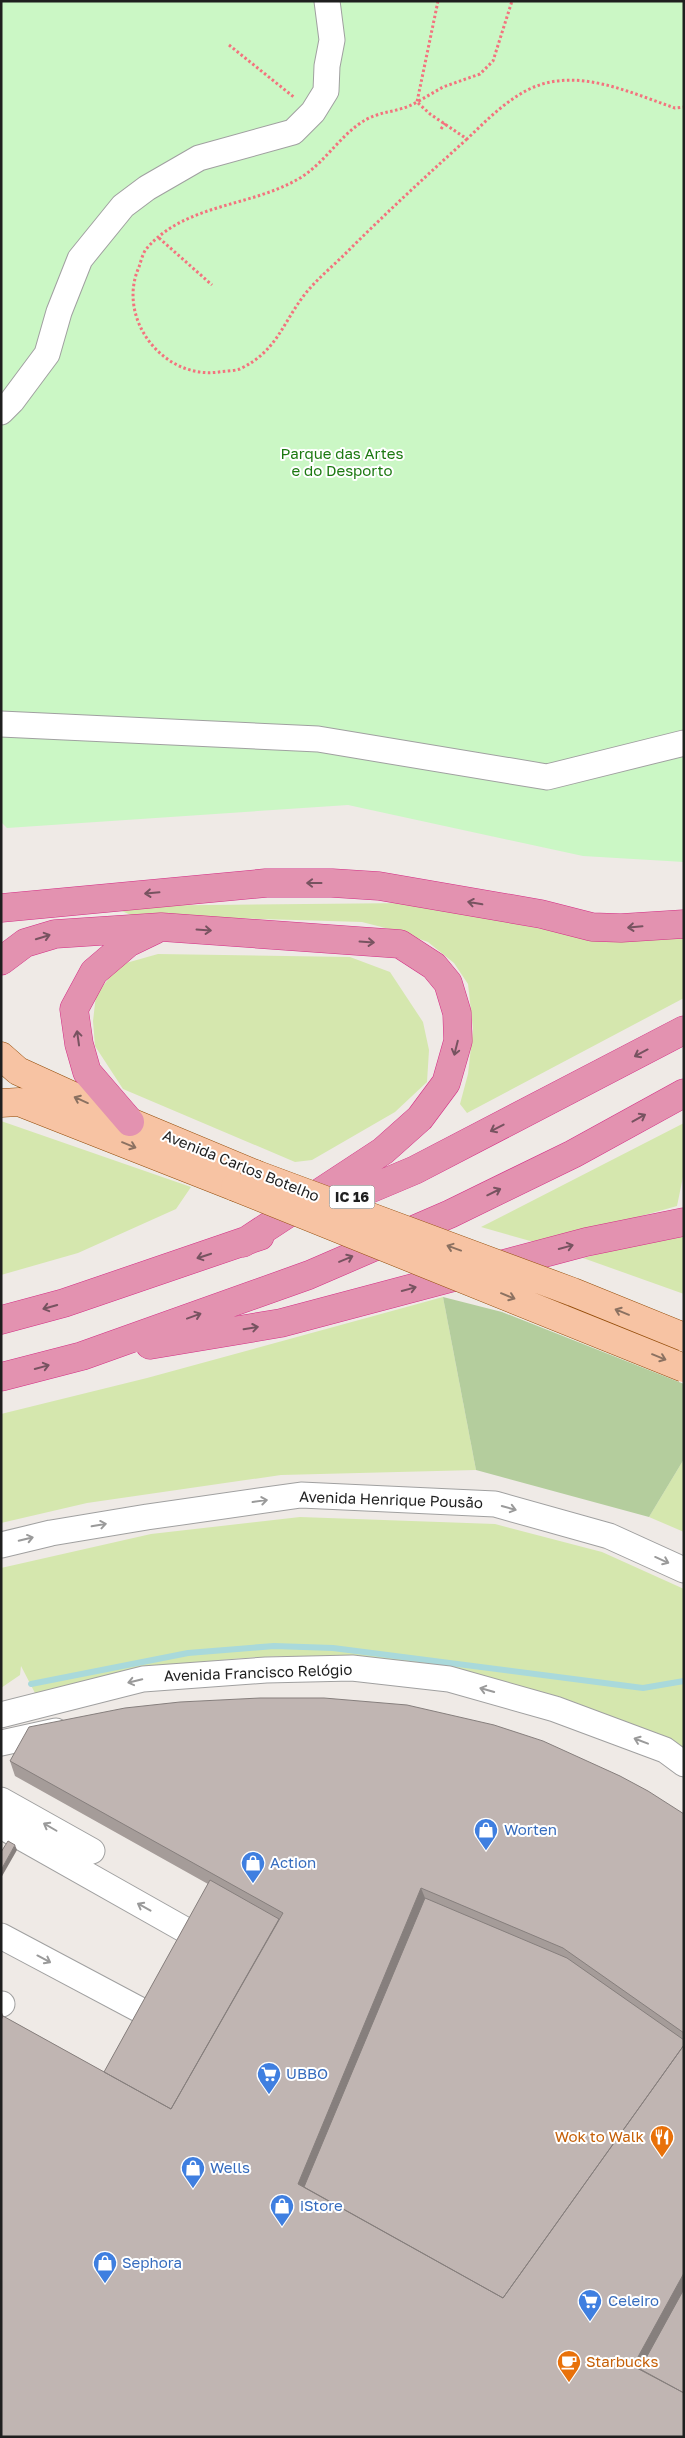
<svg xmlns="http://www.w3.org/2000/svg" width="685" height="2438" font-family="'Golos Text',sans-serif">
  <rect width="100%" height="100%" fill="#efeae6"/>
  <!-- grass -->
  <path fill="#d5e7ae" d="M410,903L542,929L684,933V998L467,1113L460,1104L468,1074L473,1029L468,984L454,963L428,942L397,931L362,922L131,915L110,906Z
    M158,954L350,957L390,972L423,1022L429,1050L427,1082L395,1112L312,1160L295,1162L123,1089L95,1046L93,1021L96,995L119,965Z
    M1,1121L191,1187L176,1209L78,1253L1,1275Z
    M684,1123V1172L677,1206L541,1244L481,1227Z
    M684,1231V1294L583,1258Z
    M443,1297L476,1470L281,1475L87,1503L1,1523V1414L147,1378Z
    M684,1459V1532L649,1517Z
    M300,1517L495,1524L602,1552L684,1589V1754C641,1733 598,1710 553,1695C516,1684 476,1680 438,1674C401,1668 363,1658 326,1657C224,1652 134,1672 35,1693L21,1666L20,1675L1,1688V1568L151,1534Z"/>
  <!-- forest -->
  <path fill="#b4cd9d" d="M443,1297L502,1312L684,1384V1459L649,1517L476,1470Z"/>
  <!-- park -->
  <path fill="#cbf7c5" d="M1,1H684V862L583,856L348,805L7,828L1,822Z"/>
  <g fill="none" stroke-linecap="round" stroke-linejoin="round">
    <!-- stream -->
    <path stroke="#a9d9db" stroke-width="6" d="M31,1684L188,1653L274,1646L333,1648L643,1688L684,1681"/>
    <!-- minor casing -->
    <g stroke="#a0a0a0" stroke-width="27">
      <path id="minor" d="M1,412L12,401L47,354L59,312L80,259L123,206L147,188L199,158L293,132L313,112L326,91L327,66L332,40L327,1
        M1,724L318,739L547,777L684,743
        M1,1545L51,1533L147,1517L301,1495L495,1504L609,1536L684,1570
        M1,1715L143,1679L266,1670L352,1668L449,1679L555,1709L665,1750L684,1764
        M1,1743L56,1731
        M1,1800L92,1851
        M1,1826L187,1931
        M1,1936L142,2011
        M1,2004H2"/>
    </g>
    <!-- major casing -->
    <g stroke="#934b07" stroke-width="29">
      <path id="major" d="M1,1056L18,1071L130,1122L255,1174
        M1,1103L19,1102L235,1187"/>
    </g>
    <!-- highway casing -->
    <g stroke="#d32e85" stroke-width="29">
      <path id="highway" d="M1,908L266,883H332L379,886L541,914L592,927L621,928L684,924
        M1,961L25,943L55,934L161,927L400,944L434,966L448,983L457,1013L458,1041L446,1083L420,1118L383,1151L243,1243
        M130,1122L87,1072L79,1044L74,1009L94,972L128,943L155,930
        M320,1210L415,1170L684,1030
        M1,1320L64,1303L260,1236
        M150,1345L281,1323L586,1242L684,1222
        M1,1377L82,1356L309,1275L450,1214L573,1154L684,1093"/>
    </g>
    <!-- path -->
    <path stroke="#f3737e" stroke-width="3" stroke-dasharray="2.5 2.5" stroke-linecap="butt" d="M438,1L417,102L443,87L480,74L493,61L512,1
      M229,45L295,98
      M441,129L445,123
      M467,139C426,176 386,213 347,252C333,266 317,279 305,294C282,324 277,351 240,369C234,371 226,371 219,372C163,380 116,318 139,267C141,261 143,252 147,248C186,203 252,207 300,178C323,164 337,140 359,124C380,109 397,114 417,102L430,114L467,139C487,120 508,98 534,87C580,68 631,93 675,108L684,107
      M159,238L212,285"/>
    <!-- minor -->
    <use href="#minor" stroke="#fff" stroke-width="25"/>
    <!-- major -->
    <use href="#major" stroke="#f7c3a3" stroke-width="28"/>
    <!-- highway -->
    <use href="#highway" stroke="#e392b0" stroke-width="28"/>
    <!-- major-bridge casing -->
    <g stroke="#934b07" stroke-width="29" stroke-linecap="butt">
      <path id="major-bridge" d="M255,1174L573,1292L684,1337
        M235,1187L684,1368"/>
    </g>
    <!-- major-bridge -->
    <use href="#major-bridge" stroke="#f7c3a3" stroke-width="28"/>
  </g>
  <!-- wall -->
  <path fill="#a59c99" d="M10,1761L684,1814V2437L3,2016L104,2072L208,1884L15,1776Z"/>
  <!-- shaded-wall -->
  <path fill="#867f7d" d="M15,1845L17,1850L1,1878V1870Z
    M421,1888L427,1903L305,2196L298,2184Z
    M1,2010L9,2031L1,2044Z
    M684,2273V2298L640,2377L633,2366Z"/>
  <!-- building -->
  <path fill="#c0b5b2" stroke="#867f7d" d="M260,1698H324L407,1705L494,1725L543,1741L620,1776L648,1791L684,1814V2033L563,1948L421,1888L298,2184L503,2298L684,2045V2273L633,2366L684,2393V2437H1V2020L3,2016L171,2109L283,1913L10,1761L29,1727L125,1708L180,1702Z
    M8,1841L15,1845L1,1870V1852Z
    M210,1880L279,1919L171,2109L104,2072Z
    M425,1898L567,1958L684,2040V2045L503,2298L304,2187Z
    M684,2289V2393L640,2369Z"/>
  <!-- one-way arrows -->
  <defs><path id="oneway-shaft" d="M-6 0H5M1.5-3L5.5 0L1.5 3" fill="none" stroke-width="1.6" stroke-linecap="round" stroke-linejoin="round" transform="scale(1.25)"/></defs>
  <g stroke="#775360">
    <use href="#oneway-shaft" transform="translate(314 883) rotate(-180)"/>
    <use href="#oneway-shaft" transform="translate(152 893) rotate(175)"/>
    <use href="#oneway-shaft" transform="translate(475 903) rotate(-170)"/>
    <use href="#oneway-shaft" transform="translate(635 927) rotate(175)"/>
    <use href="#oneway-shaft" transform="translate(204 930) rotate(4)"/>
    <use href="#oneway-shaft" transform="translate(43 937) rotate(-17)"/>
    <use href="#oneway-shaft" transform="translate(367 942) rotate(4)"/>
    <use href="#oneway-shaft" transform="translate(78 1038) rotate(-98)"/>
    <use href="#oneway-shaft" transform="translate(456 1048) rotate(104)"/>
    <use href="#oneway-shaft" transform="translate(641 1053) rotate(152)"/>
    <use href="#oneway-shaft" transform="translate(639 1118) rotate(-29)"/>
    <use href="#oneway-shaft" transform="translate(497 1128) rotate(153)"/>
    <use href="#oneway-shaft" transform="translate(494 1192) rotate(-26)"/>
    <use href="#oneway-shaft" transform="translate(566 1247) rotate(-15)"/>
    <use href="#oneway-shaft" transform="translate(204 1256) rotate(162)"/>
    <use href="#oneway-shaft" transform="translate(346 1259) rotate(-23)"/>
    <use href="#oneway-shaft" transform="translate(409 1289) rotate(-15)"/>
    <use href="#oneway-shaft" transform="translate(50 1307) rotate(164)"/>
    <use href="#oneway-shaft" transform="translate(194 1316) rotate(-20)"/>
    <use href="#oneway-shaft" transform="translate(251 1328) rotate(-9)"/>
    <use href="#oneway-shaft" transform="translate(42 1367) rotate(-15)"/>
  </g>
  <g stroke="#8b7161">
    <use href="#oneway-shaft" transform="translate(81 1100) rotate(-156)"/>
    <use href="#oneway-shaft" transform="translate(129 1145) rotate(22)"/>
    <use href="#oneway-shaft" transform="translate(454 1248) rotate(-160)"/>
    <use href="#oneway-shaft" transform="translate(508 1296) rotate(22)"/>
    <use href="#oneway-shaft" transform="translate(622 1312) rotate(-158)"/>
    <use href="#oneway-shaft" transform="translate(659 1357) rotate(22)"/>
  </g>
  <g stroke="#9a9a9a">
    <use href="#oneway-shaft" transform="translate(260 1501) rotate(-8)"/>
    <use href="#oneway-shaft" transform="translate(509 1508) rotate(16)"/>
    <use href="#oneway-shaft" transform="translate(99 1525) rotate(-10)"/>
    <use href="#oneway-shaft" transform="translate(26 1539) rotate(-13)"/>
    <use href="#oneway-shaft" transform="translate(662 1560) rotate(24)"/>
    <use href="#oneway-shaft" transform="translate(135 1681) rotate(166)"/>
    <use href="#oneway-shaft" transform="translate(487 1690) rotate(-164)"/>
    <use href="#oneway-shaft" transform="translate(641 1741) rotate(-159)"/>
    <use href="#oneway-shaft" transform="translate(50 1827) rotate(-150)"/>
    <use href="#oneway-shaft" transform="translate(144 1907) rotate(-151)"/>
    <use href="#oneway-shaft" transform="translate(44 1959) rotate(28)"/>
  </g>
  <!-- icons -->
  <defs>
    <g id="shop-pin" transform="scale(1.25)"><path d="M0 17L-7.5 6A9.5 9.5 0 1 1 7.5 6Z" fill="#3f7fe0" stroke="#fff"/><path d="M-5-2.5h2.3a2.7 3.5 0 0 1 5.4 0H5L5.5 6h-11ZM-1.5-2.5h3a1.5 2.3 0 0 0-3 0Z" fill="#fff"/></g>
    <g id="supermarket-pin" transform="scale(1.25)"><path d="M0 17L-7.5 6A9.5 9.5 0 1 1 7.5 6Z" fill="#3f7fe0" stroke="#fff"/><path d="M-6-5.5h2.5l.6 2H6L4.5 2H-2.5L-4.4-4H-6ZM-1.5 3.2a1.3 1.3 0 1 0 .1 0ZM3 3.2a1.3 1.3 0 1 0 .1 0Z" fill="#fff"/></g>
    <g id="restaurant-pin" transform="scale(1.25)"><path d="M0 17L-7.5 6A9.5 9.5 0 1 1 7.5 6Z" fill="#e8710a" stroke="#fff"/><path d="M-5-6h1v4h1v-4h1v4h1v-4h1v5L-1.5 .5V6h-2V.5L-5-1ZM5-6V6H3V1.5H1.5Q1.5-4 5-6Z" fill="#fff"/></g>
    <g id="cafe-pin" transform="scale(1.25)"><path d="M0 17L-7.5 6A9.5 9.5 0 1 1 7.5 6Z" fill="#e8710a" stroke="#fff"/><path d="M-5.5-4.5H6V0H3Q3 3.5 0 3.5H-2.5Q-5.5 3.5-5.5 0ZM3-3.2v2h1.7v-2ZM-6 4.5H4V6H-6Z" fill="#fff"/></g>
  </defs>
  <g fill-rule="evenodd">
    <use href="#shop-pin" x="486" y="1830"/>
    <use href="#shop-pin" x="253" y="1863"/>
    <use href="#supermarket-pin" x="269" y="2074"/>
    <use href="#restaurant-pin" x="662" y="2137"/>
    <use href="#shop-pin" x="193" y="2168"/>
    <use href="#shop-pin" x="282" y="2206"/>
    <use href="#shop-pin" x="105" y="2263"/>
    <use href="#supermarket-pin" x="590" y="2301"/>
    <use href="#cafe-pin" x="569" y="2362"/>
  </g>
  <g text-anchor="middle" stroke-width="4" stroke-linejoin="round" paint-order="stroke">
    <!-- shield labels -->
    <rect fill="#fff" stroke="#626262" stroke-width="1" x="329.5" y="1185.5" width="45" height="23" rx="4"/>
    <g font-size="14" font-weight="bold" fill="#1f1f1f">
      <text x="352" y="1202">IC 16</text>
    </g>
    <!-- park labels -->
    <g font-size="15" fill="#1c7911" stroke="#fff">
      <text x="342" y="459">Parque das Artes<tspan x="342" dy="17">e do Desporto</tspan></text>
    </g>
    <!-- street labels -->
    <g font-size="15" fill="#1f1f1f" stroke="#fff">
      <text transform="translate(241 1166) rotate(22)" y="5">Avenida Carlos Botelho</text>
      <text transform="translate(391 1500) rotate(2)" y="5">Avenida Henrique Pousão</text>
      <text transform="translate(258 1673) rotate(-2)" y="5">Avenida Francisco Relógio</text>
    </g>
    <!-- shop labels -->
    <g font-size="15" fill="#366cbe" stroke="#fff" text-anchor="start">
      <text x="504" y="1835">Worten</text>
      <text x="270" y="1868">Action</text>
      <text x="286" y="2079">UBBO</text>
      <text x="210" y="2173">Wells</text>
      <text x="300" y="2211">iStore</text>
      <text x="122" y="2268">Sephora</text>
      <text x="608" y="2306">Celeiro</text>
    </g>
    <!-- food labels -->
    <g font-size="15" fill="#c56008" stroke="#fff" text-anchor="end">
      <text x="644" y="2142">Wok to Walk</text>
      <text x="586" y="2367" text-anchor="start">Starbucks</text>
    </g>
  </g>
  <!-- border -->
  <rect width="685" height="2438" fill="none" stroke="#1f1f1f" stroke-width="5"/>
</svg>
